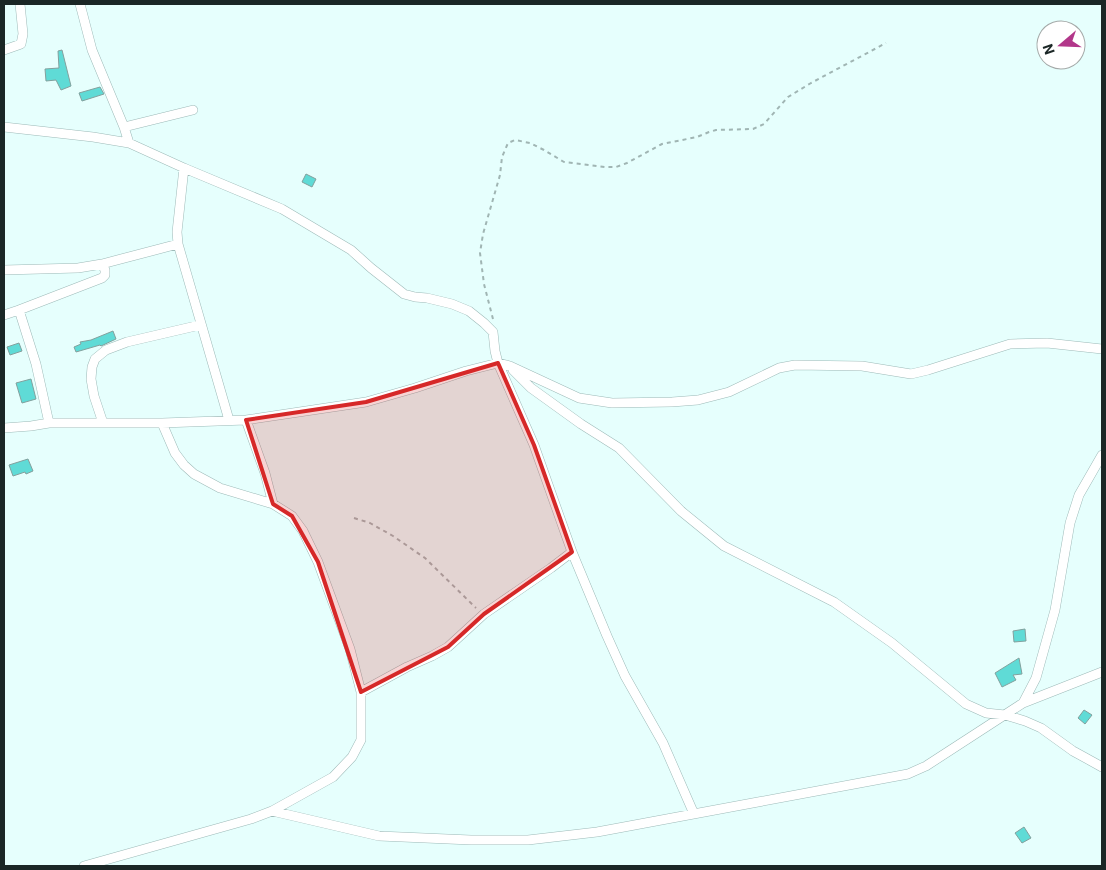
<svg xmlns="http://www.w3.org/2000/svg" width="1106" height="870" font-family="Roboto,sans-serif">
  <rect width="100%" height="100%" fill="#e6fffd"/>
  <!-- building -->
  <path fill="#5fdbd6" stroke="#83a09d" d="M62,50L71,86L61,90L56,80L46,81L45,69L59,68L58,51Z
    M100,87L104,94L82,101L79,93Z
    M306,174L316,179L312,187L302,182Z
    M113,331L116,339L101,346L100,345L76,352L74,347L81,344L80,342L91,340Z
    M19,343L22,351L10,355L7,347Z
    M31,379L36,399L22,403L16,383Z
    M28,459L33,471L26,474L25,472L13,476L9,465Z
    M1025,629L1026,641L1014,642L1013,631Z
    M1019,658L1022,674L1013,675L1016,680L1002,687L995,673Z
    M1084,710L1092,715L1085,724L1078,718Z
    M1024,827L1031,838L1022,843L1015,833Z"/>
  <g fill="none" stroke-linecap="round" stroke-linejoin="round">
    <!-- minor casing -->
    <g stroke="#9dbab8" stroke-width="10">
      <path id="minor" d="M80,4L92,50L124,127L129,143
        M4,50L21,44L23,34L20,4
        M4,127L93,137L129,143L184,168L282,209L351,250L371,268L404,294L415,297L427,298L452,304L469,311L484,323L493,332L495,351L498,363L534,445L572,552L607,636L625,676L663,743L694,814
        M124,127L193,110
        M184,168L177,232L178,244L229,420
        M4,270L78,268L102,264L178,244
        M19,310L36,364L49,423
        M4,315L19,310L102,278L105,275V270L102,264
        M513,370L531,388L581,424L619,448L681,511L724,546L834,602L892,643L966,704L986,713L1005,715L1025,721L1041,728L1073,751L1102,767
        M246,420L265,473L273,504
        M103,423L94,396L91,379L92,367L95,359L106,350L127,342L200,325
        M4,428L31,426L49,423H162L246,420L366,402L415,388L466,371L498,363L510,366L579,398L612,403L672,402L698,400L729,392L779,368L795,365L862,366L911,374L928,370L1010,344L1047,343L1102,349
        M361,692L407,667L432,656L448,647L484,614L551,568L572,552
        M1023,703L1036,678L1055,610L1070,523L1079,495L1102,455
        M272,811L379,836L471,840H528L597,832L908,774L926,766L1023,703L1102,672
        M84,866L251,819L272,811L333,777L352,757L361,740V692L350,649L318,562L303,531L292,516L273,504L220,488L194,474L184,465L175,453L162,423"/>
    </g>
    <!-- path -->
    <path stroke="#a0b5b3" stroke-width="2" stroke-dasharray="4 4" stroke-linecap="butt" d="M493,319L484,284L480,253L483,234L500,175L502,157L508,143L515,140L530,143L544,150L564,162L605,167H616L627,163L662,144L697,137L709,132L716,130L753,129L764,124L788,97L811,83L886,43
      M354,518L370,523L393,536L425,558L476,608"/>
    <!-- minor -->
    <use href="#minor" stroke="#fff" stroke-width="9"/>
  </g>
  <!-- marked area -->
  <path fill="#d62828" fill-opacity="0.2" stroke="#d62828" stroke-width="4" stroke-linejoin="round" d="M498,363L534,445L572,552L484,614L448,647L361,692L318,562L292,516L273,504L246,420L366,402Z"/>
  <!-- border -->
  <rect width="1106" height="870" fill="none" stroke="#1b2726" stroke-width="10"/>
  <!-- north arrow -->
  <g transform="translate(1061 45) rotate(251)"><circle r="24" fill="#ffffff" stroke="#a4a9a8"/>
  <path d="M0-4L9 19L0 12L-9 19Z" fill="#b2378a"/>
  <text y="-8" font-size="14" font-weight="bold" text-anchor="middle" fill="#1b2726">N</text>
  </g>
</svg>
